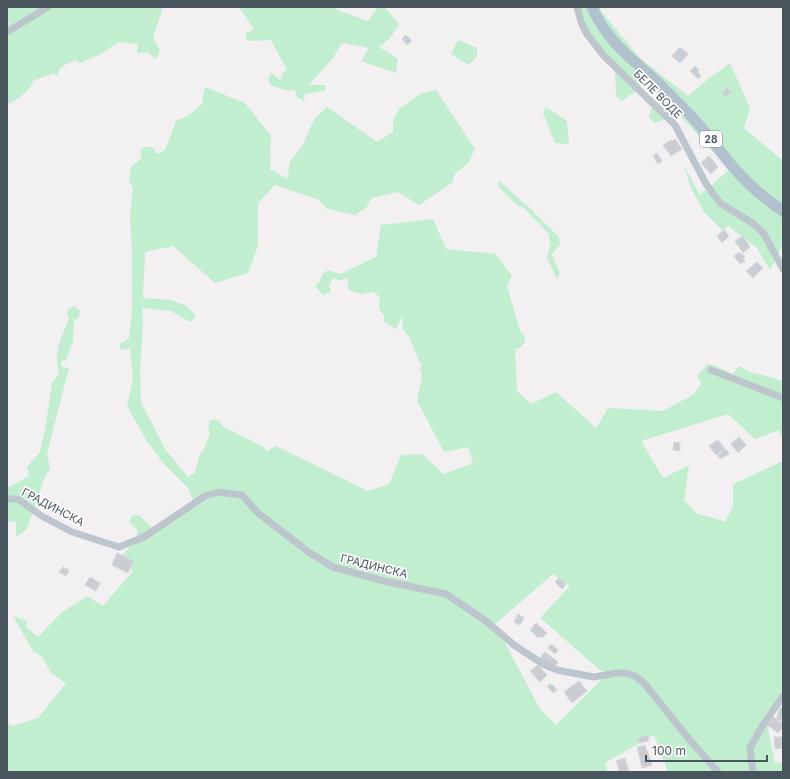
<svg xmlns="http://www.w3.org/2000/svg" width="790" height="779" font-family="Inter,sans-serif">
  <rect width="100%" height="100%" fill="#f2f0f0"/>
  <!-- green -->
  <path fill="#c0eece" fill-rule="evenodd" d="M7,7H163L153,38L160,50L156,59L147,52L137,53L138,44L118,42L101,54L80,63L75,60L61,67L57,76L54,73L33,81C32,89 15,102 7,104Z
    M239,7H335L337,10L368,21L378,7H385L399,25L389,39L379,47L398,59L396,73L361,61L369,48L342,43L333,58L309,85H326L325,91L305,94L304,101L298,98L294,89L288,91L271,85L268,80L271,73L280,80L283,73L287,70L271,40L250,41L246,39V33L254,29Z
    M577,7H600V10L640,58L688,96L708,79L730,63L750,108L744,128L783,161V247L782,246L770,270L757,248L728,226L723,231L704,212L691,188L683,164L700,195L729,170L688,124L640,75V90L630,95L622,101L616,96L615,71L578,22Z
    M458,40L477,48V56L469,65L451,54Z
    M205,87L245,103L271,136L270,169L287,179L290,162L302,146L315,118L327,107L377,142L393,132V120L399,109L422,93L436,90L475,149L468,163L455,174L452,183L419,205L398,192L371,198L367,207L355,215L328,209L317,199L275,185L258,203V246L248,273L215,283L173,246L145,252L143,298L171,300L187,306L196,316L190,322L171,311L142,308L143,322L140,371L141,402L165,449L188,477L195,473L199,456L203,451L210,433L208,430L210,420H218L224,427L264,447L266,452L276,446L368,491L389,484L401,455L422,454L444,474L473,463L468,447L444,452L417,401L422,376L420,370L422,365L418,359L410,338L403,329L402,316L396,329L384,322V315L379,309L380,297L373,292L360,294L349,290L347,277L340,281L334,278L329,285L331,292L323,295L315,286L320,281L322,275L328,270L340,274L376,257L381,225L433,219L446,249L496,254L512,276L507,286L520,331L525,337V342L520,348L515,349L517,391L531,404L556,392L596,428L608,408L663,411L694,394L701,384L697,376L708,364L721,368L732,374L740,366L749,372L767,376L783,382V440L779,430L755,439L728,414L641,441L663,478L689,465L684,500L697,514L714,518L725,522L733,507V484L783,461V699L765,714L775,763L783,762V772H668L654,735L608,761L605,765L608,772H7V723L12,726L38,718L66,683L52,674L42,657L33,651L13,616L27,621L26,627L38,637L61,613L87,596L103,606L133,571L120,558L135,541L138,531L129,522L132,515L140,516L154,530L193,500L188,488L164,464L146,440L127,406L133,379L130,348L121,350L119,345L129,338L132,311V252L130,216L133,188L129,180L131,167L142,158L140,152L144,147H152L157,154L165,150L176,121L189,115L202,104ZM553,574L570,586L540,618L606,675L556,725L540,709L495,624Z
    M653,102L668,106L672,111L669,118L655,123L649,117Z
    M546,107L567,121L569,144L555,143L543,113Z
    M498,180L530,208L559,237L560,244L552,255L560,274L557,279L547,258L550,247L549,234L524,208L517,205L499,187Z
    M74,306L80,311L79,317L74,321L73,341L66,360L61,361L62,367L69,368L47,453L50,469L45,476L27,529L16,537V521L7,522V488L29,476L27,467L40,452L46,424L52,383L59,373C53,352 61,338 69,319L67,314L68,309Z"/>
  <!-- building -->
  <path fill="#caced2" stroke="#d4d7db" d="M406,35L412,41L407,45L402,39Z
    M680,47L688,54L680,63L672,56Z
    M695,66L699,70L698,72L701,76L698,79L690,71Z
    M727,88L731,92L726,97L722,93Z
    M675,139L682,149L671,156L663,145L671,140L672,141Z
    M657,153L662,161L658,164L653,156Z
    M709,156L718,167L711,174L701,163Z
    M724,230L729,236L722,243L717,236Z
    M743,236L750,247L743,253L735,241Z
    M739,252L741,255L743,254L745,257L743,258L745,261L740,264L734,256Z
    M757,262L763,268L753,278L746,271Z
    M739,437L746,445L738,453L731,444Z
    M718,440L725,449L716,455L709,446Z
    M674,442L680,443V451L673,450Z
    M726,449L729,454L720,459L718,455Z
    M117,553L133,561L128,573L112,565Z
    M63,567L69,570L66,576L59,572Z
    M90,577L100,583L96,591L85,585Z
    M559,578L566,584L562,589L555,582Z
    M518,614L524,618L520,625L514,622Z
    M536,623L547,633L542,638L540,636L538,638L530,630Z
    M551,644L558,650L555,654L548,648Z
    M545,652L558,662L554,668L540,658Z
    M538,665L547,675L540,682L530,671Z
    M579,681L587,691L572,703L564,692Z
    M551,684L552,686L553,685L557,690L553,693L547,686Z
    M783,705V721L776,719L780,708H782Z
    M773,717L783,724V727L778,733L767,725Z
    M648,735L649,741L640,743L638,738Z
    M774,737H783V748L775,749Z
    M645,745L652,765L642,768L637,747Z
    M625,758L629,772H620L616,761Z"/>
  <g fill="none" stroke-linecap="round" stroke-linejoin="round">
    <!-- minor -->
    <path stroke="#bcc6cc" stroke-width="7" d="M577,7L582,25L587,34L604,56L675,125L706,184L720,203L754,224L764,234L783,269
      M7,32L48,7
      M711,370L783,398
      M7,499H18L40,515L72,532L119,547L144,537L205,496L218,492L242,495L258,513L310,553L333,567L384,581L446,594L486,621L514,645L543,664L557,670L594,677L616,673H625L635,676L644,683L689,739L718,772
      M753,772L750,748L763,725L783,696"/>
    <!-- primary -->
    <path stroke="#b1c2ce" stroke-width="11" d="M592,7C606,39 628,56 653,78C667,91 679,104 692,117C707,133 719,150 733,167C748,184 764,199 783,211"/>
  </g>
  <g text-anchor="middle" stroke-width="3.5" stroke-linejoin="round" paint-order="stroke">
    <!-- shield labels -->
    <rect fill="#fff" stroke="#7f888e" stroke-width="1" x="700" y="131" width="22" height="16" rx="3"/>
    <g font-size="10" font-weight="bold" fill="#48555d">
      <text x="711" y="143">28</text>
    </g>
    <!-- street labels -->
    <g font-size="11" fill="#48555d" stroke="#fff">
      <text transform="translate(658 94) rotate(45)" y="4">БЕЛЕ ВОДЕ</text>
      <text transform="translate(53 507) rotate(28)" y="4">ГРАДИНСКА</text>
      <text transform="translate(374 566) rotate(14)" y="4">ГРАДИНСКА</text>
    </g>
  </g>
  <!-- border -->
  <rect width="790" height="779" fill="none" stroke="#48555d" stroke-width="16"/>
  <!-- scale -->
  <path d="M646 755v6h121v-6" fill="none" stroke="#48555d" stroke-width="2"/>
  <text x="652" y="755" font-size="12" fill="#48555d" stroke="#ffffff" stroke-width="3" paint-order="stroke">100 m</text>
</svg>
